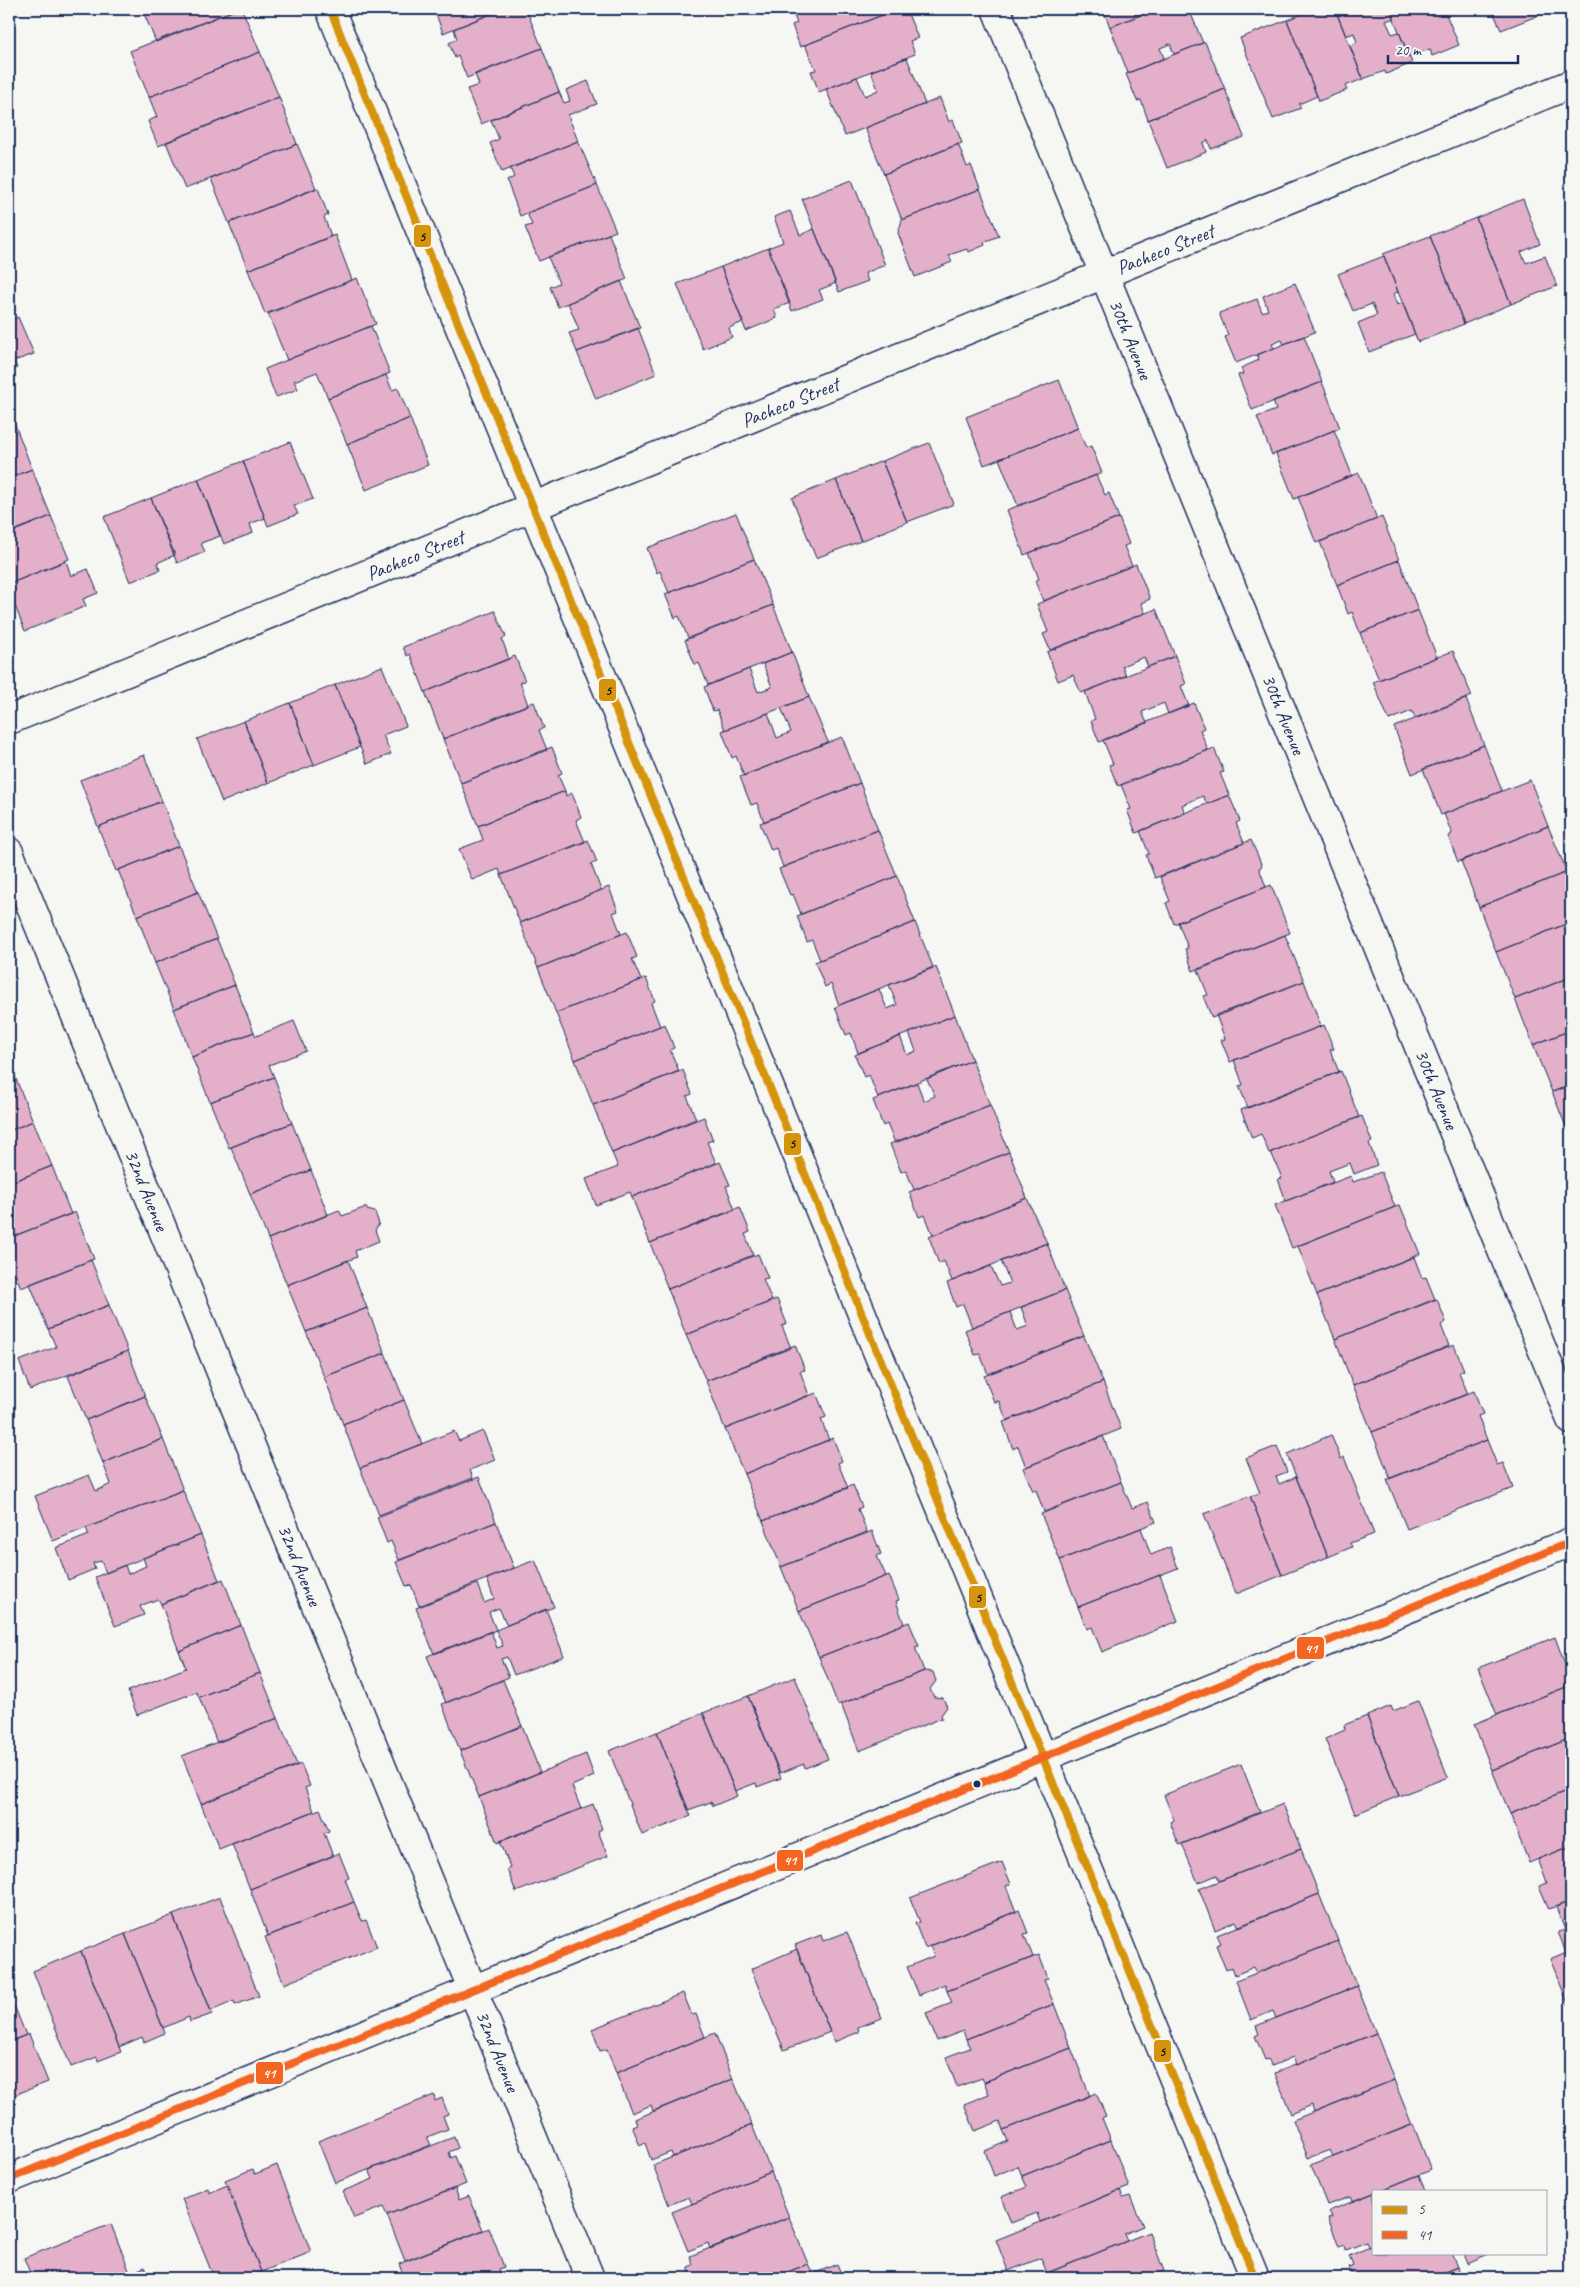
<svg xmlns="http://www.w3.org/2000/svg" width="1580" height="2287" font-family="Caveat,sans-serif">
  <rect width="100%" height="100%" fill="#f6f6f2"/>
  <filter id="ink" filterUnits="userSpaceOnUse"><feTurbulence type="fractalNoise" baseFrequency=".02" numOctaves="2"/><feDisplacementMap in="SourceGraphic" scale="10" xChannelSelector="R" yChannelSelector="G"/><feConvolveMatrix kernelMatrix="1 2 1 2 8 2 1 2 1" color-interpolation-filters="sRGB"/></filter>
  <g filter="url(#ink)">
    <!-- building -->
    <path fill="#e3afc9" stroke="#1b2f5e" d="M142,9H237L156,42Z
      M237,9H242L260,52L149,97L130,51Z
      M434,9H503L443,33Z
      M503,9H526L542,48L467,78L458,56L455,58L449,43L457,39L454,29Z
      M791,9H898L800,47L792,25L797,23Z
      M898,9H906L918,38L910,41L915,54L819,92L811,71L816,70L805,45Z
      M1099,9H1143L1145,13L1110,27L1103,9Z
      M1156,9H1189L1203,43L1174,54L1170,44L1160,48L1164,58L1128,73L1110,27Z
      M1314,9H1335L1363,79L1345,86L1347,90L1319,101L1287,20Z
      M1335,9H1390L1394,18L1386,21L1392,34L1399,32L1412,63L1386,74L1385,71L1363,79L1350,46L1357,42L1354,33L1346,36Z
      M1390,9H1434L1437,16L1445,12L1459,45L1432,56L1430,49L1409,57Z
      M1492,9H1540L1542,14L1501,30Z
      M1287,20L1317,96L1299,104L1301,108L1273,119L1240,38Z
      M1205,42L1225,89L1148,120L1141,100L1137,101L1126,74Z
      M542,48L559,92L481,124L467,89L479,85L475,74Z
      M260,52L279,97L158,146L148,121L157,117L149,97Z
      M907,58L925,104L845,136L826,89L857,77L865,96L878,90L871,71Z
      M588,81L597,104L568,115L578,141L502,172L490,143L499,139L491,120L559,92L564,103L570,101L566,90Z
      M1225,89L1244,137L1211,149L1208,140L1203,143L1206,152L1167,168L1148,120Z
      M279,97L297,144L185,189L166,142Z
      M940,98L949,122L953,120L962,143L884,174L865,128Z
      M578,141L597,185L520,216L507,181L514,177L510,168Z
      M297,144L316,188L229,223L211,179Z
      M958,144L967,167L971,165L980,189L902,220L884,174Z
      M1571,170V187L1566,172Z
      M852,180L885,265L865,273L868,281L839,292L802,199Z
      M597,185L616,231L539,261L525,227L532,225L527,213Z
      M318,188L328,215L324,217L331,236L248,270L229,223Z
      M980,189L999,236L984,242L985,245L969,252L967,249L949,255L952,262L915,277L898,233L902,220Z
      M1523,199L1540,244L1521,252L1526,263L1545,256L1557,286L1511,304L1476,218Z
      M790,211L800,235L814,229L836,283L819,290L823,299L792,311L768,248L783,242L774,217Z
      M1476,218L1511,304L1464,324L1430,236Z
      M609,234L627,279L558,307L550,287L559,283L548,257Z
      M335,235L352,280L265,314L248,270Z
      M1430,236L1464,324L1418,342L1383,254Z
      M768,248L790,303L774,309L777,318L746,331L721,267Z
      M1384,256L1398,292L1393,294L1397,305L1403,303L1415,334L1369,352L1358,323L1377,315L1372,304L1353,311L1338,274Z
      M721,267L743,322L729,328L732,337L703,349L677,284Z
      M357,278L376,324L287,360L268,314Z
      M621,281L640,328L577,352L569,333L579,330L568,303Z
      M1295,283L1315,332L1284,344L1282,340L1272,344L1274,348L1236,363L1225,337L1228,336L1219,313L1257,299L1262,312L1268,310L1263,296Z
      M18,317L34,354L14,361L17,368L9,371V321Z
      M371,326L390,373L328,398L317,372L294,381L298,389L276,397L265,369Z
      M638,328L656,374L596,399L577,352Z
      M1304,336L1322,382L1252,410L1238,375L1243,374L1241,368L1259,360L1257,355Z
      M386,375L392,390L398,388L410,418L347,444L328,398Z
      M1059,380L1078,428L984,465L966,417Z
      M1322,382L1340,428L1272,455L1257,417L1276,410L1273,401Z
      M410,418L428,465L366,490L347,444Z
      M14,422L32,469L9,478V424Z
      M1078,428L1086,448L1091,446L1102,473L1018,506L999,459Z
      M1334,430L1352,475L1294,499L1276,454Z
      M290,442L313,499L294,506L298,514L268,526L243,461Z
      M929,443L954,504L907,522L882,461Z
      M243,461L265,518L250,524L253,533L224,544L198,479Z
      M882,461L907,522L861,541L836,480Z
      M32,469L51,516L9,533V478Z
      M1359,473L1377,519L1316,543L1298,497Z
      M1096,475L1105,495L1109,493L1119,518L1024,555L1007,510Z
      M198,479L220,536L201,543L205,552L177,563L151,498Z
      M836,480L861,541L816,558L792,498Z
      M151,498L175,555L157,563L160,570L130,582L104,517Z
      M736,513L754,559L669,593L660,571L657,573L647,548Z
      M51,516L69,559L9,584V533Z
      M1382,517L1399,560L1337,585L1320,542Z
      M1119,518L1129,544L1124,546L1132,566L1043,601L1035,581L1039,579L1029,553Z
      M754,559L773,605L688,638L679,616L675,618L665,594Z
      M1399,560L1418,610L1360,633L1352,612L1348,614L1337,585Z
      M66,561L71,576L88,569L98,593L83,599L86,606L25,631L9,591V584Z
      M1136,564L1150,599L1141,603L1145,613L1050,650L1043,634L1048,632L1037,604Z
      M773,605L792,652L708,685L699,663L695,665L685,640Z
      M1156,609L1175,656L1148,667L1144,657L1122,666L1126,676L1081,693L1073,675L1058,681L1047,652Z
      M1418,610L1437,657L1379,680L1360,633Z
      M495,611L506,637L502,639L509,659L425,692L410,654L407,656L403,647Z
      M1453,651L1472,696L1415,718L1412,711L1389,720L1373,682Z
      M792,652L809,697L725,730L717,710L713,711L704,687L749,669L758,692L772,687L763,664Z
      M515,656L525,681L520,682L528,705L443,739L425,692Z
      M1175,656L1186,684L1181,686L1189,706L1168,714L1164,703L1142,712L1147,723L1099,742L1091,721L1095,719L1085,692Z
      M382,666L406,726L383,735L391,754L367,764L335,685Z
      M335,685L360,747L314,765L290,703Z
      M809,697L828,742L744,776L736,756L732,758L722,731L768,713L777,738L791,732L781,708Z
      M1466,699L1484,745L1412,774L1394,727Z
      M534,702L544,728L539,730L547,750L461,783L443,739Z
      M290,703L314,765L268,783L244,721Z
      M1194,703L1204,728L1200,730L1208,750L1118,786L1109,765L1113,764L1103,740Z
      M244,721L268,783L222,802L197,739Z
      M842,737L860,783L764,822L757,803L751,805L740,777Z
      M1484,745L1502,791L1441,815L1423,769Z
      M552,747L562,773L558,775L565,791L478,826L461,783Z
      M1214,748L1224,772L1220,773L1229,795L1207,804L1203,796L1182,805L1185,813L1136,833L1127,810L1131,809L1121,785Z
      M144,755L162,801L98,827L80,780Z
      M1530,780L1548,826L1458,862L1448,836L1452,834L1444,814Z
      M860,783L878,830L783,867L776,848L771,850L760,823Z
      M565,791L566,796L572,793L581,817L576,820L585,842L501,875L499,869L472,880L459,849L483,840L478,826Z
      M1229,795L1240,821L1236,823L1244,843L1155,878L1146,855L1149,854L1140,831Z
      M162,801L179,846L116,871L98,827Z
      M1548,826L1567,872L1479,907L1461,861Z
      M878,830L897,876L801,914L793,894L790,895L779,869Z
      M588,840L597,862L591,864L601,890L520,923L501,875Z
      M1251,840L1262,866L1259,868L1266,887L1174,924L1166,903L1170,901L1160,877Z
      M179,846L198,892L137,916L118,870Z
      M1567,872L1571,884V922L1496,952L1479,907Z
      M897,876L915,922L820,960L812,940L807,942L797,916Z
      M1271,885L1290,933L1193,971L1185,949L1188,948L1178,922Z
      M609,887L618,911L613,913L621,934L538,968L520,923Z
      M198,892L217,939L155,963L137,916Z
      M915,922L933,967L839,1005L831,984L825,987L815,962Z
      M1571,922V977L1515,999L1496,952Z
      M627,932L637,957L632,959L641,980L556,1013L538,968Z
      M1285,935L1304,981L1212,1018L1203,996L1208,995L1198,970Z
      M217,939L235,985L174,1009L155,963Z
      M936,967L955,1015L858,1053L851,1033L846,1035L835,1007L879,989L887,1009L897,1005L889,985Z
      M1571,977V1030L1533,1045L1515,999Z
      M646,978L655,1001L651,1003L660,1026L575,1060L556,1013Z
      M1304,981L1321,1026L1230,1062L1221,1040L1225,1039L1216,1015Z
      M235,985L254,1032L192,1057L174,1009Z
      M955,1015L972,1060L878,1098L869,1075L864,1077L855,1055L900,1036L907,1055L916,1051L909,1033Z
      M294,1021L306,1051L269,1065L274,1077L210,1102L192,1057L254,1032L256,1036Z
      M665,1024L674,1048L670,1050L679,1071L593,1105L575,1060Z
      M1324,1025L1334,1049L1330,1050L1339,1072L1248,1108L1239,1086L1243,1085L1234,1060Z
      M1571,1030V1085L1552,1092L1533,1045Z
      M972,1060L990,1105L895,1143L887,1124L883,1126L873,1100L917,1083L924,1101L935,1096L927,1079Z
      M9,1062L14,1074L9,1077Z
      M683,1070L692,1094L687,1096L696,1119L612,1153L593,1105Z
      M1341,1071L1359,1117L1269,1153L1261,1134L1252,1138L1241,1110Z
      M14,1074L33,1121L9,1131V1077Z
      M274,1077L292,1123L229,1148L210,1102Z
      M1571,1085V1139L1552,1092Z
      M990,1105L1009,1152L914,1190L906,1170L901,1172L890,1144Z
      M1362,1116L1372,1142L1369,1143L1377,1165L1354,1174L1350,1163L1329,1171L1333,1182L1286,1201L1278,1179L1282,1178L1271,1152Z
      M704,1117L713,1140L707,1142L716,1163L632,1197L630,1192L596,1205L586,1179L618,1167L612,1153Z
      M33,1121L52,1166L9,1183V1131Z
      M292,1123L311,1170L250,1194L231,1147Z
      M1009,1152L1027,1198L933,1235L925,1215L919,1217L909,1192Z
      M720,1162L730,1185L726,1186L735,1210L650,1243L632,1197Z
      M52,1166L71,1214L9,1238V1183Z
      M311,1170L328,1215L268,1239L250,1194Z
      M1381,1172L1395,1207L1292,1248L1275,1205L1351,1176L1353,1182Z
      M1027,1198L1047,1243L952,1281L944,1261L939,1264L929,1237Z
      M1400,1205L1420,1254L1317,1295L1298,1246Z
      M366,1207L367,1210L375,1212L379,1224L375,1230L379,1241L355,1251L357,1257L287,1285L268,1239L339,1210L342,1216Z
      M740,1207L750,1232L745,1234L753,1255L668,1289L650,1243Z
      M75,1212L94,1259L21,1288L15,1273L9,1271V1238Z
      M1047,1243L1065,1290L972,1327L963,1304L956,1307L947,1283L991,1266L1000,1286L1010,1283L1001,1261Z
      M758,1254L768,1278L763,1279L772,1301L686,1335L668,1289Z
      M1414,1257L1422,1278L1426,1277L1435,1299L1335,1339L1317,1295Z
      M91,1260L109,1305L48,1329L30,1284Z
      M348,1260L367,1308L306,1332L287,1285Z
      M1065,1290L1084,1336L988,1374L980,1354L975,1355L965,1330L1010,1312L1017,1330L1028,1326L1021,1307Z
      M777,1299L787,1324L782,1326L791,1348L706,1381L686,1335Z
      M1437,1299L1446,1322L1441,1325L1449,1346L1353,1385L1335,1339Z
      M109,1305L128,1351L30,1390L19,1361L56,1347L48,1329Z
      M367,1308L385,1353L324,1377L306,1332Z
      M1084,1336L1103,1382L1007,1421L999,1401L994,1402L984,1376Z
      M795,1345L805,1370L800,1371L809,1395L725,1429L706,1381Z
      M1454,1345L1464,1370L1459,1372L1468,1394L1372,1432L1353,1385Z
      M128,1351L145,1396L86,1420L68,1376Z
      M385,1353L404,1400L343,1424L324,1377Z
      M1103,1382L1121,1429L1026,1467L1018,1446L1013,1449L1003,1422Z
      M1474,1391L1483,1414L1478,1416L1487,1440L1390,1478L1372,1432Z
      M816,1393L826,1417L821,1419L829,1440L744,1474L725,1429Z
      M145,1396L163,1439L103,1463L86,1420Z
      M404,1400L422,1444L360,1468L343,1424Z
      M454,1431L459,1441L483,1431L495,1460L470,1470L473,1478L379,1515L360,1468Z
      M1331,1435L1341,1459L1344,1457L1374,1534L1350,1543L1352,1547L1328,1557L1287,1454Z
      M1103,1436L1121,1482L1044,1512L1036,1490L1033,1491L1023,1468Z
      M833,1438L842,1461L838,1463L848,1488L763,1521L744,1474Z
      M163,1439L183,1490L53,1541L35,1496L89,1475L96,1491L111,1484L103,1463Z
      M1487,1440L1497,1465L1503,1463L1513,1488L1407,1529L1387,1480Z
      M1277,1446L1287,1472L1276,1476L1279,1484L1296,1477L1328,1557L1282,1575L1250,1496L1260,1493L1246,1458Z
      M479,1477L496,1522L399,1560L391,1541L387,1543L377,1517Z
      M1121,1482L1132,1508L1148,1502L1156,1522L1060,1560L1041,1514Z
      M853,1485L862,1507L858,1509L867,1532L781,1567L763,1521Z
      M183,1490L201,1535L106,1573L101,1561L93,1563L95,1569L68,1580L56,1548L89,1535L86,1528Z
      M1250,1496L1282,1575L1236,1594L1204,1514Z
      M496,1522L514,1568L419,1606L411,1585L406,1586L396,1562Z
      M1141,1528L1151,1555L1170,1547L1178,1568L1078,1607L1060,1560Z
      M872,1531L881,1554L877,1556L886,1576L799,1611L781,1567Z
      M201,1535L219,1580L161,1604L158,1599L140,1606L144,1615L115,1626L95,1577L125,1565L128,1574L146,1566L143,1558Z
      M535,1560L554,1607L507,1625L499,1608L489,1612L496,1630L434,1654L416,1608L477,1584L484,1603L494,1599L487,1579Z
      M889,1575L899,1600L896,1601L904,1624L819,1657L799,1611Z
      M1160,1575L1178,1621L1102,1652L1092,1627L1087,1629L1078,1607Z
      M223,1579L241,1625L179,1651L161,1604Z
      M546,1609L564,1656L514,1675L507,1657L501,1659L509,1677L446,1703L427,1656L491,1631L497,1648L503,1646L496,1630Z
      M909,1622L919,1646L915,1647L924,1671L838,1705L819,1657Z
      M241,1625L260,1673L199,1697L196,1692L137,1715L128,1691L186,1668L179,1651Z
      M1555,1637L1564,1662L1569,1659L1571,1664V1685L1497,1715L1478,1668Z
      M924,1671L933,1672L936,1681L930,1689L934,1697L943,1698L947,1707L941,1715L942,1718L859,1751L841,1704Z
      M260,1673L278,1718L217,1743L199,1697Z
      M795,1677L828,1759L805,1768L804,1764L780,1773L748,1696Z
      M503,1680L522,1726L460,1751L442,1704Z
      M1571,1685V1730L1569,1731L1571,1738L1492,1770L1474,1724Z
      M748,1696L781,1778L757,1787L756,1783L735,1791L703,1713Z
      M1418,1701L1448,1777L1399,1796L1367,1716L1391,1706L1393,1711Z
      M703,1713L737,1796L713,1806L711,1802L688,1810L657,1732Z
      M1367,1716L1399,1796L1355,1814L1325,1739L1345,1730L1344,1725Z
      M278,1718L297,1765L201,1804L182,1756Z
      M522,1726L540,1772L479,1797L460,1751Z
      M657,1732L691,1816L642,1835L609,1751Z
      M1571,1738V1789L1510,1814L1492,1770Z
      M586,1754L594,1776L572,1786L581,1809L497,1843L479,1797Z
      M301,1764L310,1786L305,1788L314,1811L219,1849L201,1804Z
      M1241,1764L1260,1812L1179,1845L1170,1822L1174,1820L1164,1795Z
      M1571,1789V1846L1529,1863L1510,1814Z
      M593,1804L602,1829L598,1831L608,1856L516,1892L507,1869L510,1867L500,1841Z
      M1283,1804L1301,1849L1219,1881L1217,1875L1198,1883L1182,1844Z
      M320,1809L329,1831L324,1833L333,1856L250,1889L232,1844Z
      M1571,1846V1901L1549,1909L1539,1886L1547,1883L1538,1859Z
      M1301,1849L1319,1894L1239,1927L1236,1921L1215,1930L1199,1889Z
      M339,1853L349,1878L345,1879L354,1902L268,1936L250,1889Z
      M1002,1862L1011,1884L1006,1886L1016,1912L925,1948L915,1923L920,1922L910,1898Z
      M1319,1894L1338,1941L1257,1973L1254,1967L1235,1975L1232,1967L1226,1970L1216,1945L1221,1943L1217,1935Z
      M220,1897L259,1996L235,2005L234,2001L211,2011L173,1915Z
      M1571,1901V1950L1566,1952L1558,1932L1565,1930L1556,1907Z
      M354,1902L362,1921L366,1920L377,1947L284,1984L265,1937Z
      M1019,1910L1028,1933L1024,1934L1033,1957L947,1991L945,1984L919,1995L907,1967L934,1956L930,1946Z
      M173,1915L212,2014L190,2022L189,2017L163,2028L125,1934Z
      M847,1932L882,2018L858,2027L859,2032L834,2042L795,1945L821,1935L823,1941Z
      M125,1934L165,2033L144,2042L142,2037L119,2047L81,1951Z
      M1338,1941L1357,1986L1276,2018L1273,2011L1251,2020L1236,1981Z
      M797,1949L830,2032L784,2050L751,1969Z
      M1571,1950V2007L1570,2008L1550,1959Z
      M81,1951L121,2052L98,2061L97,2057L71,2067L33,1971Z
      M1039,1955L1048,1978L1044,1980L1054,2004L966,2039L963,2031L937,2041L926,2013L952,2003L947,1991Z
      M1357,1986L1376,2033L1296,2065L1293,2057L1272,2066L1268,2059L1265,2060L1255,2036L1259,2034L1256,2026Z
      M9,1993L26,2035L9,2042Z
      M683,1993L692,2015L696,2014L705,2037L616,2073L607,2049L600,2051L592,2029Z
      M1054,2004L1071,2048L984,2082L982,2078L957,2087L946,2057L970,2048L966,2039Z
      M715,2033L733,2079L653,2111L651,2105L632,2113L616,2073Z
      M1376,2033L1394,2080L1314,2112L1312,2105L1291,2114L1275,2073Z
      M29,2034L48,2082L9,2097V2042Z
      M1071,2048L1090,2096L1003,2130L1000,2121L975,2131L964,2104L989,2094L984,2082Z
      M733,2079L752,2125L673,2157L671,2152L651,2160L645,2143L640,2146L632,2126L637,2124L635,2119Z
      M1394,2080L1412,2125L1333,2156L1330,2150L1308,2158L1293,2120Z
      M1096,2093L1106,2116L1102,2118L1111,2140L1022,2176L1018,2166L994,2176L985,2151L1008,2141L1003,2130Z
      M434,2095L435,2101L442,2098L448,2114L443,2116L448,2129L427,2137L431,2145L335,2183L318,2141Z
      M1413,2124L1431,2170L1379,2191H1374V2193L1352,2201L1350,2197L1327,2205L1311,2165Z
      M752,2125L771,2172L692,2204L689,2197L669,2205L653,2165Z
      M454,2137L458,2148L449,2152L451,2158L455,2156L466,2184L387,2215L383,2207L354,2218L343,2191L373,2179L369,2170Z
      M1111,2140L1129,2187L1040,2222L1037,2213L1011,2223L1001,2197L1027,2187L1022,2176Z
      M277,2165L311,2252L261,2272L225,2180L253,2169L255,2174Z
      M771,2172L789,2217L710,2249L708,2243L688,2251L672,2212Z
      M1419,2175L1425,2191H1379Z
      M227,2185L261,2272L246,2278H214L182,2199L208,2188L209,2193Z
      M455,2188L459,2200L469,2196L483,2230L405,2261L387,2215Z
      M1120,2190L1123,2198L1130,2196L1143,2226L1124,2234L1127,2241L1047,2273L1041,2258L1008,2271L996,2240Z
      M1374,2193V2245L1368,2248L1366,2242L1346,2250L1345,2245L1339,2247L1328,2218L1332,2217L1329,2211Z
      M789,2217L808,2264L772,2278H692L688,2267L693,2265L690,2256Z
      M111,2224L130,2273L118,2278H32L24,2258Z
      M489,2228L504,2267L499,2269L501,2276L496,2278H395L403,2275L399,2264Z
      M1149,2232L1164,2271L1146,2278H1049L1047,2273Z
      M1374,2245V2253H1451L1457,2267L1430,2278H1353L1349,2268L1353,2266L1349,2256Z
      M1464,2253H1492L1468,2263Z
      M808,2264L813,2274L837,2264L843,2278H772Z
      M145,2267L150,2278H118L130,2273Z
      M1457,2267L1461,2278H1430Z"/>
    <g fill="none" stroke-linecap="round" stroke-linejoin="round">
      <!-- minor casing -->
      <g stroke="#1b2f5e" stroke-width="31">
        <path id="minor" d="M330,9L1255,2278
          M996,9L1571,1420
          M9,720L1571,84
          M9,852L590,2278
          M9,2179L1571,1542"/>
      </g>
      <!-- minor -->
      <use href="#minor" stroke="#f6f6f2" stroke-width="28"/>
      <!-- bus-1 casing -->
      <g stroke="#f6f6f2" stroke-width="11">
        <path id="bus-1" d="M330,9L1255,2278"/>
      </g>
      <!-- bus-2 casing -->
      <g stroke="#f6f6f2" stroke-width="11">
        <path id="bus-2" d="M9,2179L1571,1542"/>
      </g>
      <!-- bus-1 -->
      <use href="#bus-1" stroke="#d6940e" stroke-width="8"/>
      <!-- bus-2 -->
      <use href="#bus-2" stroke="#f26522" stroke-width="8"/>
    </g>
  </g>
  <!-- markers -->
  <circle fill="#1b2f5e" stroke="#f6f6f2" stroke-width="2" cx="977" cy="1784" r="4.5"/>
  <g text-anchor="middle" stroke-width="4" stroke-linejoin="round" paint-order="stroke">
    <!-- street labels -->
    <g font-size="20" fill="#1b2f5e" stroke="#f6f6f2">
      <text transform="translate(1165 249) rotate(-22)" y="7">Pacheco Street</text>
      <text transform="translate(1131 339) rotate(68)" y="7">30th Avenue</text>
      <text transform="translate(790 402) rotate(-22)" y="7">Pacheco Street</text>
      <text transform="translate(415 555) rotate(-22)" y="7">Pacheco Street</text>
      <text transform="translate(1284 714) rotate(68)" y="7">30th Avenue</text>
      <text transform="translate(1437 1089) rotate(68)" y="7">30th Avenue</text>
      <text transform="translate(147 1190) rotate(68)" y="7">32nd Avenue</text>
      <text transform="translate(300 1565) rotate(68)" y="7">32nd Avenue</text>
      <text transform="translate(498 2051) rotate(68)" y="7">32nd Avenue</text>
    </g>
  </g>
  <g stroke="#f6f6f2" stroke-width="2">
    <rect x="413" y="224" width="19" height="24" rx="5" fill="#d6940e"/>
    <rect x="598" y="678" width="19" height="24" rx="5" fill="#d6940e"/>
    <rect x="783" y="1132" width="19" height="24" rx="5" fill="#d6940e"/>
    <rect x="968" y="1585" width="19" height="24" rx="5" fill="#d6940e"/>
    <rect x="1296" y="1636" width="29" height="24" rx="5" fill="#f26522"/>
    <rect x="776" y="1849" width="28" height="23" rx="5" fill="#f26522"/>
    <rect x="1153" y="2039" width="19" height="24" rx="5" fill="#d6940e"/>
    <rect x="255" y="2061" width="29" height="24" rx="5" fill="#f26522"/>
  </g>
  <g font-size="14" text-anchor="middle" font-weight="bold" fill="#fff">
    <text x="1311" y="1653">41</text>
    <text x="790" y="1865">41</text>
    <text x="269" y="2078">41</text>
  </g>
  <g font-size="14" text-anchor="middle" font-weight="bold" fill="#111">
    <text x="422" y="241">5</text>
    <text x="608" y="695">5</text>
    <text x="792" y="1148">5</text>
    <text x="978" y="1602">5</text>
    <text x="1162" y="2056">5</text>
  </g>
  <!-- margin -->
  <rect width="1580" height="2287" fill="none" stroke="#f6f6f2" stroke-width="30"/>
  <rect x="15" y="15" width="1550" height="2257" fill="none" stroke="#1b2f5e" stroke-width="2" filter="url(#ink)"/>
  <!-- legend -->
  <rect x="1372" y="2190" width="175" height="65" fill="#f6f6f2" stroke="#9ea6b7"/>
  <rect x="1382" y="2206" width="25" height="8" fill="#d6940e" stroke="#9ea6b7"/>
  <text x="1418" y="2214" font-size="15" fill="#1b2f5e">5</text>
  <rect x="1382" y="2231" width="25" height="8" fill="#f26522" stroke="#9ea6b7"/>
  <text x="1418" y="2240" font-size="15" fill="#1b2f5e">41</text>
  <!-- scale -->
  <path d="M1388 55v8h130v-8" fill="none" stroke="#1b2f5e" stroke-width="2.5"/>
  <text x="1395" y="55" font-size="15" fill="#1b2f5e" stroke="#f6f6f2" stroke-width="4" paint-order="stroke">20 m</text>
</svg>
